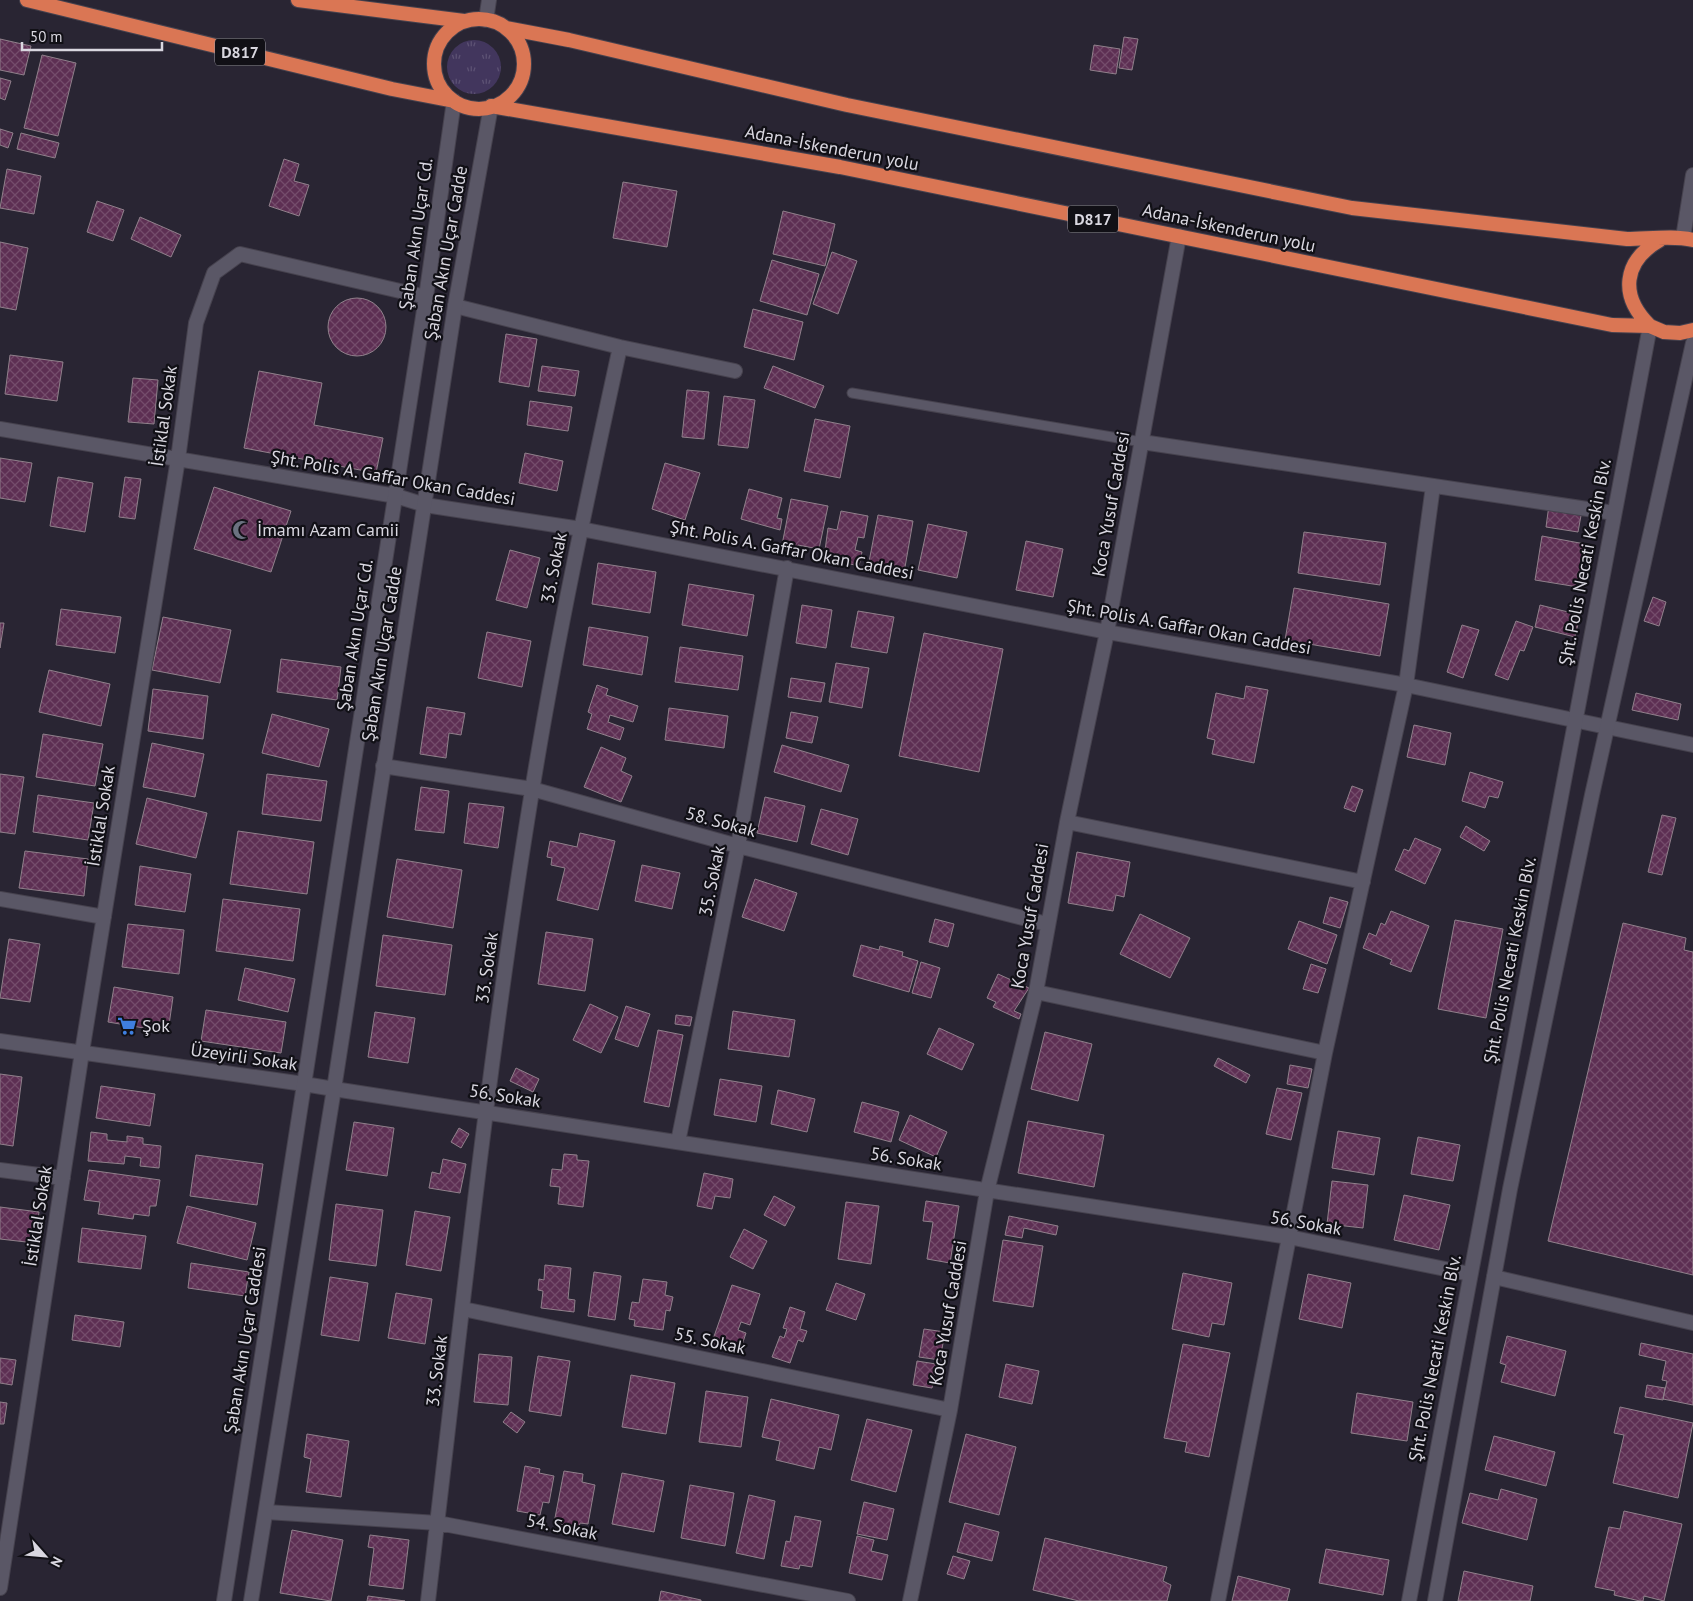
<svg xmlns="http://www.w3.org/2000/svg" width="1693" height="1601" font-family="'PT Sans',sans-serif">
  <defs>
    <pattern id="grass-tufts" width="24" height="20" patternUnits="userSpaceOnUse" patternTransform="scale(1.25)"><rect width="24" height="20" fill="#42365d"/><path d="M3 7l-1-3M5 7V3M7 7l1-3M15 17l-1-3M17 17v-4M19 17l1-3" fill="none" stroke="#5d5274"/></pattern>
    <pattern id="building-cross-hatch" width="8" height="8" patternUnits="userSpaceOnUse" patternTransform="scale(1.25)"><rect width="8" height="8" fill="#5d2f53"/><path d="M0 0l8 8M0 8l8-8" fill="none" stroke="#744c6b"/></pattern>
  </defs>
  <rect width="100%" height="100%" fill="#292533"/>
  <!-- grass -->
  <path fill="url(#grass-tufts)" d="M447 67a27 27 0 1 1 54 0a27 27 0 1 1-54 0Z"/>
  <!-- building -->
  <path fill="url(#building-cross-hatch)" stroke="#90808b" d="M1124,37L1138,39L1132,70L1119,68Z
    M0,39L31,46L24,75L0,70Z
    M1094,45L1120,49L1116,74L1090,70Z
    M42,55L76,63L58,136L24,128Z
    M0,78L11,81L5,100L0,98Z
    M0,129L13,133L8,148L0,145Z
    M21,133L59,143L55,158L17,149Z
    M284,159L299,164L294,181L309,185L299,216L269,206Z
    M7,169L41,176L34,214L0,208Z
    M623,182L677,191L667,247L613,238Z
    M97,201L124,210L113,241L87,232Z
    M783,211L835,224L825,266L773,254Z
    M140,217L181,235L171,257L131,239Z
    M0,242L28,248L16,310L0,307Z
    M832,252L857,261L838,314L813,304Z
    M772,260L819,274L807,315L760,301Z
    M328 327a29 29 0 1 1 58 0a29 29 0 1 1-58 0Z
    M753,309L803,322L794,360L744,347Z
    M506,334L537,339L529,387L499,382Z
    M10,355L63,362L57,401L5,394Z
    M542,366L579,371L575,396L538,391Z
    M773,366L824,386L815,408L764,388Z
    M259,371L322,383L314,425L383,438L376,473L244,448Z
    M133,378L158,380L154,424L128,422Z
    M687,390L709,392L704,439L682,437Z
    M724,396L755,400L748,448L718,445Z
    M530,401L572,407L568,431L527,425Z
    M815,419L850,426L840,478L804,471Z
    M525,453L563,461L557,491L519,483Z
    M0,458L32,463L25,502L0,498Z
    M665,463L700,473L685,520L652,509Z
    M58,477L93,483L85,532L50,526Z
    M125,477L141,479L135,519L119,517Z
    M214,487L291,511L271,572L194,549Z
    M749,489L782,498L777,518L782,519L780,530L741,519Z
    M791,499L828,506L819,549L798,545L797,553L781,550Z
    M1549,505L1582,510L1578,532L1546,527Z
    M841,511L868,516L864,538L858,537L855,550L862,552L859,566L824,558L828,528L837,530Z
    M878,515L913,521L904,573L868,567Z
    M928,524L967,532L957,578L918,570Z
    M1304,532L1386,543L1380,585L1298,573Z
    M1542,536L1585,544L1578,587L1535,580Z
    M1026,541L1063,549L1053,597L1016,590Z
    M510,550L540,558L527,608L496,600Z
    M598,563L656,572L650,613L592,604Z
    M689,584L754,595L747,636L682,625Z
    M1294,588L1389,604L1380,656L1285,640Z
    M1653,597L1666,602L1659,626L1644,621Z
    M802,605L832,610L826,648L796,643Z
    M1540,605L1580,615L1575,637L1535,627Z
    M61,609L121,617L115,653L56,645Z
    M858,611L894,617L887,653L851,647Z
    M163,617L231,630L220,683L152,670Z
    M1516,621L1533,627L1524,651L1520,650L1508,680L1495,675Z
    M0,623H4L0,648Z
    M1462,625L1479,630L1463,678L1447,672Z
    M589,627L648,637L642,675L583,665Z
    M487,632L531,641L522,687L478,678Z
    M924,633L1003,649L979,772L899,756Z
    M680,647L743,656L738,690L675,682Z
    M281,659L341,667L337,700L277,692Z
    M836,663L869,668L862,708L829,702Z
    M49,670L110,684L101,726L39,712Z
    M791,678L825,683L821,702L788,697Z
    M597,685L608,689L606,695L638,706L633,722L610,715L608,722L624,728L620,740L587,729L592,714L588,712Z
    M1246,686L1268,690L1254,763L1212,754L1215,740L1207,738L1216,693L1244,699Z
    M153,689L208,696L203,739L148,731Z
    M1636,693L1681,704L1678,720L1632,710Z
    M427,707L465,713L461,735L449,733L446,758L420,754Z
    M669,708L728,716L724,748L665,740Z
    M791,712L818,717L812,743L786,738Z
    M272,714L329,729L319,767L262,753Z
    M1414,725L1451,733L1445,765L1407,757Z
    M43,734L103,744L95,786L36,777Z
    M152,743L204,754L195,797L143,787Z
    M782,745L849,765L841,792L774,772Z
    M601,747L626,758L621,771L632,776L621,802L584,787Z
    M1470,772L1503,782L1498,798L1489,796L1485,808L1462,801Z
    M0,774L24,777L15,834L0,832Z
    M267,774L327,781L321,821L262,814Z
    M1352,786L1363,790L1355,812L1344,808Z
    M421,787L449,791L444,833L415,830Z
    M38,795L94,803L88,840L33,832Z
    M765,797L805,806L797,842L757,833Z
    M147,798L207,813L196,858L136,844Z
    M469,803L504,807L498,848L464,843Z
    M821,809L858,819L848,855L811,844Z
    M1662,815L1676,818L1662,875L1648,872Z
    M1466,826L1490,841L1484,851L1460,837Z
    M238,831L314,842L307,894L230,884Z
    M580,833L615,841L598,910L557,900L565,868L551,865L552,858L547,857L550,841L577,847Z
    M1415,838L1441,849L1425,884L1395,870L1404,849L1409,851Z
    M25,851L88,859L84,896L19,888Z
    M1077,852L1130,862L1124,897L1116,895L1113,911L1068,903Z
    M397,859L462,870L453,928L387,917Z
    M642,865L680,873L672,909L635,901Z
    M140,866L191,874L185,912L135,905Z
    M755,879L797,893L784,931L742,917Z
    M1330,897L1348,902L1340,928L1323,923Z
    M223,899L300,909L293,961L216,951Z
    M1391,911L1429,926L1411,972L1390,964L1392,960L1363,948L1369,933L1376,936L1381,923L1385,925Z
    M1140,914L1190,938L1170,978L1120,954Z
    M935,919L954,924L948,947L929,942Z
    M1455,920L1503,929L1486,1018L1438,1009Z
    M1299,921L1337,935L1327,964L1288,949Z
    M1623,923L1686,938L1684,950L1693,952V1275L1548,1241Z
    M128,924L184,930L179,974L122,967Z
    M546,932L593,939L585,991L538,984Z
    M383,935L452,945L445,995L376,986Z
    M9,939L40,944L30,1002L0,998Z
    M861,945L879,950L880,946L903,952L902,956L918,961L909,992L853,976Z
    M921,962L940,968L931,998L912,993Z
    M1311,964L1326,969L1318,993L1303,989Z
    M245,968L295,979L288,1012L238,1000Z
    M998,974L1029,988L1014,1011L1021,1014L1019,1019L993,1007L996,1002L987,998Z
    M114,987L173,997L168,1032L108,1022Z
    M590,1004L618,1017L601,1053L573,1040Z
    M626,1006L650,1014L638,1047L615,1039Z
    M206,1010L286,1022L281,1053L201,1041Z
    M733,1011L795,1020L789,1057L728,1049Z
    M375,1012L415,1018L408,1063L368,1057Z
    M676,1015L692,1017L690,1026L675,1024Z
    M939,1028L974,1044L962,1070L927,1054Z
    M658,1030L683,1035L669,1107L644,1102Z
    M1045,1032L1092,1044L1078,1101L1031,1089Z
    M1218,1058L1250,1075L1246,1083L1214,1066Z
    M1290,1065L1312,1069L1308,1088L1287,1084Z
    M516,1068L539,1079L533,1092L510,1081Z
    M0,1074L22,1077L13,1146L0,1144Z
    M720,1079L762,1086L756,1122L714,1115Z
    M101,1086L155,1094L150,1126L96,1118Z
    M1277,1088L1302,1093L1291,1140L1266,1134Z
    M778,1090L815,1099L807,1132L771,1124Z
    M862,1102L899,1112L891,1142L854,1132Z
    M910,1115L947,1132L936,1157L899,1140Z
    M1028,1121L1104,1135L1094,1187L1018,1173Z
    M354,1122L394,1128L387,1176L346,1170Z
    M459,1128L469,1134L461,1148L451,1142Z
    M1338,1131L1380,1138L1374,1175L1332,1168Z
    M91,1132L107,1134V1140L127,1142V1136L143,1138V1144L161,1146L159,1168L140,1166L141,1158L125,1156L124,1164L88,1161Z
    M1418,1137L1460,1145L1453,1181L1411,1174Z
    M564,1154L577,1155V1160L589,1161L583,1207L558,1204L560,1187L550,1186L552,1169L562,1170Z
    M196,1155L263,1164L257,1205L190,1196Z
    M443,1159L466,1164L460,1193L429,1188L432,1172L440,1174Z
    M89,1170L160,1180L156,1206H150L149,1216L134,1214L133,1219L98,1214L100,1202L84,1200Z
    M704,1173L733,1179L730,1198L715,1196L712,1209L697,1206Z
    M1332,1181L1368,1185L1363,1228L1327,1224Z
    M1404,1195L1450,1205L1439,1250L1394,1240Z
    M774,1196L795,1207L785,1226L764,1215Z
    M926,1201L959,1206L950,1263L927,1259L933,1222L923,1221Z
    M846,1202L879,1206L871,1264L838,1259Z
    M336,1204L383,1210L376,1266L329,1260Z
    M187,1206L256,1223L247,1260L177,1243Z
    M0,1207L39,1212L35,1243L0,1239Z
    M415,1211L450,1217L441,1271L406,1265Z
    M1009,1216L1058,1226L1056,1235L1024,1228L1022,1238L1005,1235Z
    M82,1228L146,1236L141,1269L78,1262Z
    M744,1229L767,1241L753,1269L730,1257Z
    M1003,1240L1043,1246L1033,1307L993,1301Z
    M191,1263L249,1272L245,1296L188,1288Z
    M545,1265L571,1268L568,1299L575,1300L574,1312L541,1308L543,1291L538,1290L539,1279L544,1280Z
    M594,1272L621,1276L615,1320L588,1316Z
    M1183,1273L1232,1283L1224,1325L1212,1323L1209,1337L1172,1329Z
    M1308,1274L1351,1283L1342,1328L1299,1319Z
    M330,1277L368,1283L359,1341L321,1335Z
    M643,1279L667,1282L665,1295L673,1297L670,1311L666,1310L663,1330L634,1326L635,1320L629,1319L632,1302L639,1303Z
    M836,1283L865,1294L856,1320L826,1310Z
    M732,1285L760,1294L750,1325L741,1322L738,1330L746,1333L739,1354L711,1345Z
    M396,1293L432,1299L425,1344L388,1338Z
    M790,1307L805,1312L800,1329L807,1331L803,1342L798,1340L790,1363L772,1357L780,1336L784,1338L787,1329L783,1328Z
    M75,1315L124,1322L120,1347L72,1340Z
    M924,1329L945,1332L940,1360L919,1357Z
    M1507,1336L1566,1351L1555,1396L1501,1382L1506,1365L1500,1363Z
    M1641,1343L1693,1354V1405L1663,1399L1667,1381L1662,1380L1666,1361L1639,1355Z
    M1183,1344L1230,1353L1209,1457L1185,1452L1187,1442L1164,1438Z
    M479,1354L512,1357L508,1405L474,1402Z
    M538,1356L570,1361L561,1416L529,1411Z
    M0,1358L16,1360L12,1385L0,1383Z
    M917,1361L936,1364L932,1388L913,1385Z
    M1006,1364L1039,1371L1032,1404L999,1397Z
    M631,1375L675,1383L666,1434L622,1427Z
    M1647,1385L1665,1388L1663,1400L1645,1397Z
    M706,1391L748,1397L741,1447L699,1442Z
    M1357,1393L1413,1402L1407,1441L1351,1433Z
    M771,1399L839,1415L831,1450L819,1447L814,1469L776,1460L780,1441L762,1437Z
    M0,1402L7,1403L4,1424H0Z
    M1620,1407L1693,1423L1678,1498L1613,1483L1624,1435L1614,1433Z
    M511,1412L525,1422L517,1433L503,1422Z
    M867,1419L912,1430L896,1492L851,1480Z
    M307,1434L349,1441L341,1497L306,1492L311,1459L304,1457Z
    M966,1434L1016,1447L999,1515L949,1502Z
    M1494,1436L1555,1452L1546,1486L1485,1470Z
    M525,1466L540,1469L539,1473L554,1476L549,1503L543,1502L540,1515L517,1511Z
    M564,1471L583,1474L582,1482L595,1485L588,1524L580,1523L579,1527L554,1523Z
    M622,1473L664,1481L654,1532L612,1524Z
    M690,1485L734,1493L725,1546L681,1538Z
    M1501,1489L1537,1499L1527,1540L1462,1523L1470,1493L1498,1500Z
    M749,1495L775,1501L764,1559L736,1553Z
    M864,1502L894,1509L887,1540L857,1534Z
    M1624,1511L1682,1524L1664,1601L1644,1596L1643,1601H1640L1614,1595L1615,1591L1595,1587L1609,1527L1620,1529Z
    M795,1516L821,1521L812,1567L800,1565L799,1569L781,1566L786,1541L790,1542Z
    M965,1523L999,1532L992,1561L957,1552Z
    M292,1530L343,1540L331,1601L280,1593Z
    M370,1535L409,1540L403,1589L369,1585L374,1548L368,1547Z
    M857,1536L874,1540L871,1551L888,1555L882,1580L849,1573Z
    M1045,1538L1167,1567L1163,1581L1171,1585L1167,1601H1079L1033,1590Z
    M1326,1549L1389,1560L1383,1595L1319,1583Z
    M953,1556L970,1561L964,1579L947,1574Z
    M1464,1571L1533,1586L1530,1601H1458Z
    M1238,1576L1290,1589L1287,1601H1232Z
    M661,1591L701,1600V1601H659Z
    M368,1596L405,1601H367Z"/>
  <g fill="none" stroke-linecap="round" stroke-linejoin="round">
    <!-- service casing -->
    <g stroke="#46424e" stroke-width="11">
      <path id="service" d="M852,393L1142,442"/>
    </g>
    <!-- minor casing -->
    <g stroke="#46424e" stroke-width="16">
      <path id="minor" d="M486,20L489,0
        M1683,238L1693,175
        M455,306L620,347L735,371
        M0,429L396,496L425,505L581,529L1107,632L1406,685L1693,745
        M1142,442L1614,513
        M383,766L532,789L738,846L1047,924
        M1067,822L1363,882
        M0,899L104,917
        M1036,992L1325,1053
        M0,1041L304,1084
        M334,1089L1289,1237L1470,1274
        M678,1142L738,846L787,568
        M0,1170L63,1178
        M1494,1277L1693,1323
        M463,1309L950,1410
        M266,1512L438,1523L848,1601
        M0,1588L82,1052L178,459L196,323L214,273L240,254L426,297
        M428,1601C460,1331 488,1060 532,791C556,642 588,494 620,347
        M910,1601L950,1410L987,1191L1036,992L1067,822L1107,632L1179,236
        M1218,1601L1325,1053L1406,685L1433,486"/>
    </g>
    <!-- tertiary casing -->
    <g stroke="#46424e" stroke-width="16">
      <path id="tertiary" d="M1409,1601L1650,326
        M1435,1601L1510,1189L1592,795L1693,343"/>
    </g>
    <!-- secondary casing -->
    <g stroke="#46424e" stroke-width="16">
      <path id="secondary" d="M304,1084L334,1089
        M224,1601L426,297L454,101
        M251,1601L334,1089L455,306L491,106"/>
    </g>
    <!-- trunk casing -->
    <g stroke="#46424e" stroke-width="16">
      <path id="trunk" d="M27,0L392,89L454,101
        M298,0L464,21
        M434 64a45 45 0 1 1 90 0a45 45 0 1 1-90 0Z
        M506,28L569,40L847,105L1352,208L1627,239C1647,239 1675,235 1693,240
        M491,106L840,167L1612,325L1650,326L1664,332L1680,333L1693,330
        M1650,326C1619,296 1623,261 1660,240"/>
    </g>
    <!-- service -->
    <use href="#service" stroke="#5a5766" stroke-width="9"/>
    <!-- minor -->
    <use href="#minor" stroke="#5a5766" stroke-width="14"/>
    <!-- tertiary -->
    <use href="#tertiary" stroke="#5a5766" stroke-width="14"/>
    <!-- secondary -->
    <use href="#secondary" stroke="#5a5766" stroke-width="14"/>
    <!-- trunk -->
    <use href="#trunk" stroke="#da7654" stroke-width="14"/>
  </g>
  <!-- icons -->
  <defs>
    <g id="mosque-bare" transform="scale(1.5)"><path d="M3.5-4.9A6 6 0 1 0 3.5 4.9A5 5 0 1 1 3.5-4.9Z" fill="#6b7280" stroke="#111016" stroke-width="2.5" paint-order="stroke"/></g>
    <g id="supermarket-bare" transform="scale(1.5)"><path d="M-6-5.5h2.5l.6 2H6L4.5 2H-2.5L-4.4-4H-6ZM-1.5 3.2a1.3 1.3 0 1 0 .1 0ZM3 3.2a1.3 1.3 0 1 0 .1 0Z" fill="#3f7fe0" stroke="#111016" stroke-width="2.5" paint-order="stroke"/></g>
  </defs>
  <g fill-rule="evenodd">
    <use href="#mosque-bare" x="242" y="530"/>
    <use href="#supermarket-bare" x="127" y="1026"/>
  </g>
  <g text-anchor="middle" stroke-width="4.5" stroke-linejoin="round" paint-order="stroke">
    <!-- shield labels -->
    <g fill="#111016" stroke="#9d9ba3" stroke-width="1">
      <rect x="215" y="38.5" width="50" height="27" rx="4"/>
      <rect x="1068" y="205.5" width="50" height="27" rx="4"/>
    </g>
    <g font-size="16" font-weight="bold" fill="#d9d7e0">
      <text x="240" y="58">D817</text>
      <text x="1093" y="225">D817</text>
    </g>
    <!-- street labels -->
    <g font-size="18" fill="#d9d7e0" stroke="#111016">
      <text transform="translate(832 148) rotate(11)" y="6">Adana-İskenderun yolu</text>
      <text transform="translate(1229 228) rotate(12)" y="6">Adana-İskenderun yolu</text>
      <text transform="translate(416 234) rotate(-82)" y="6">Şaban Akın Uçar Cd.</text>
      <text transform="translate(446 253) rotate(-80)" y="6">Şaban Akın Uçar Cadde</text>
      <text transform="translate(164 416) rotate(-82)" y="6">İstiklal Sokak</text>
      <text transform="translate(393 478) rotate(10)" y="6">Şht. Polis A. Gaffar Okan Caddesi</text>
      <text transform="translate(1111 504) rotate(-80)" y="6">Koca Yusuf Caddesi</text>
      <text transform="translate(792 550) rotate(11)" y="6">Şht. Polis A. Gaffar Okan Caddesi</text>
      <text transform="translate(1585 562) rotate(-79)" y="6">Şht. Polis Necati Keskin Blv.</text>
      <text transform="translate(554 568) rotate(-79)" y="6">33. Sokak</text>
      <text transform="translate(1189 627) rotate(10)" y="6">Şht. Polis A. Gaffar Okan Caddesi</text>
      <text transform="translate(355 635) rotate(-81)" y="6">Şaban Akın Uçar Cd.</text>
      <text transform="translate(382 654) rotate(-81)" y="6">Şaban Akın Uçar Cadde</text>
      <text transform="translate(101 816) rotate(-81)" y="6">İstiklal Sokak</text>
      <text transform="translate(721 822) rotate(15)" y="6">58. Sokak</text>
      <text transform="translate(712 881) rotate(-79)" y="6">35. Sokak</text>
      <text transform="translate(1030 916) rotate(-80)" y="6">Koca Yusuf Caddesi</text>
      <text transform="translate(1510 960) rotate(-79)" y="6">Şht. Polis Necati Keskin Blv.</text>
      <text transform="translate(487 968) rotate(-82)" y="6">33. Sokak</text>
      <text transform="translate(244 1057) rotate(8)" y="6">Üzeyirli Sokak</text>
      <text transform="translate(505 1096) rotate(9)" y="6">56. Sokak</text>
      <text transform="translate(906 1159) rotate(9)" y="6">56. Sokak</text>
      <text transform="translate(38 1216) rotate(-81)" y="6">İstiklal Sokak</text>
      <text transform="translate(1306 1223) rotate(10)" y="6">56. Sokak</text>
      <text transform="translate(948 1313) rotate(-80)" y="6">Koca Yusuf Caddesi</text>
      <text transform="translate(245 1340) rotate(-81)" y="6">Şaban Akın Uçar Caddesi</text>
      <text transform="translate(710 1341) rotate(12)" y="6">55. Sokak</text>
      <text transform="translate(1435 1358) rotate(-79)" y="6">Şht. Polis Necati Keskin Blv.</text>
      <text transform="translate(437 1371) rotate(-83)" y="6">33. Sokak</text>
      <text transform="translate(562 1527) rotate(11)" y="6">54. Sokak</text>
    </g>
    <!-- poi labels -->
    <g font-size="18" fill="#d9d7e0" stroke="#111016" text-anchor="start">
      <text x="257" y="536">İmamı Azam Camii</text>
      <text x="142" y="1032">Şok</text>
    </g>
  </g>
  <!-- north arrow -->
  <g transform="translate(45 1556) rotate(117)" stroke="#111016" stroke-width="4" paint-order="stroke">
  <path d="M0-4L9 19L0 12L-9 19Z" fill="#d9d7e0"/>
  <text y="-8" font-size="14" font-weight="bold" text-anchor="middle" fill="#d9d7e0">N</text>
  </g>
  <!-- scale -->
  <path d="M22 42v8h140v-8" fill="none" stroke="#d9d7e0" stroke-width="2.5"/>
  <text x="30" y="42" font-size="15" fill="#d9d7e0" stroke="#111016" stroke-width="4" paint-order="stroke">50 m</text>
</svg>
